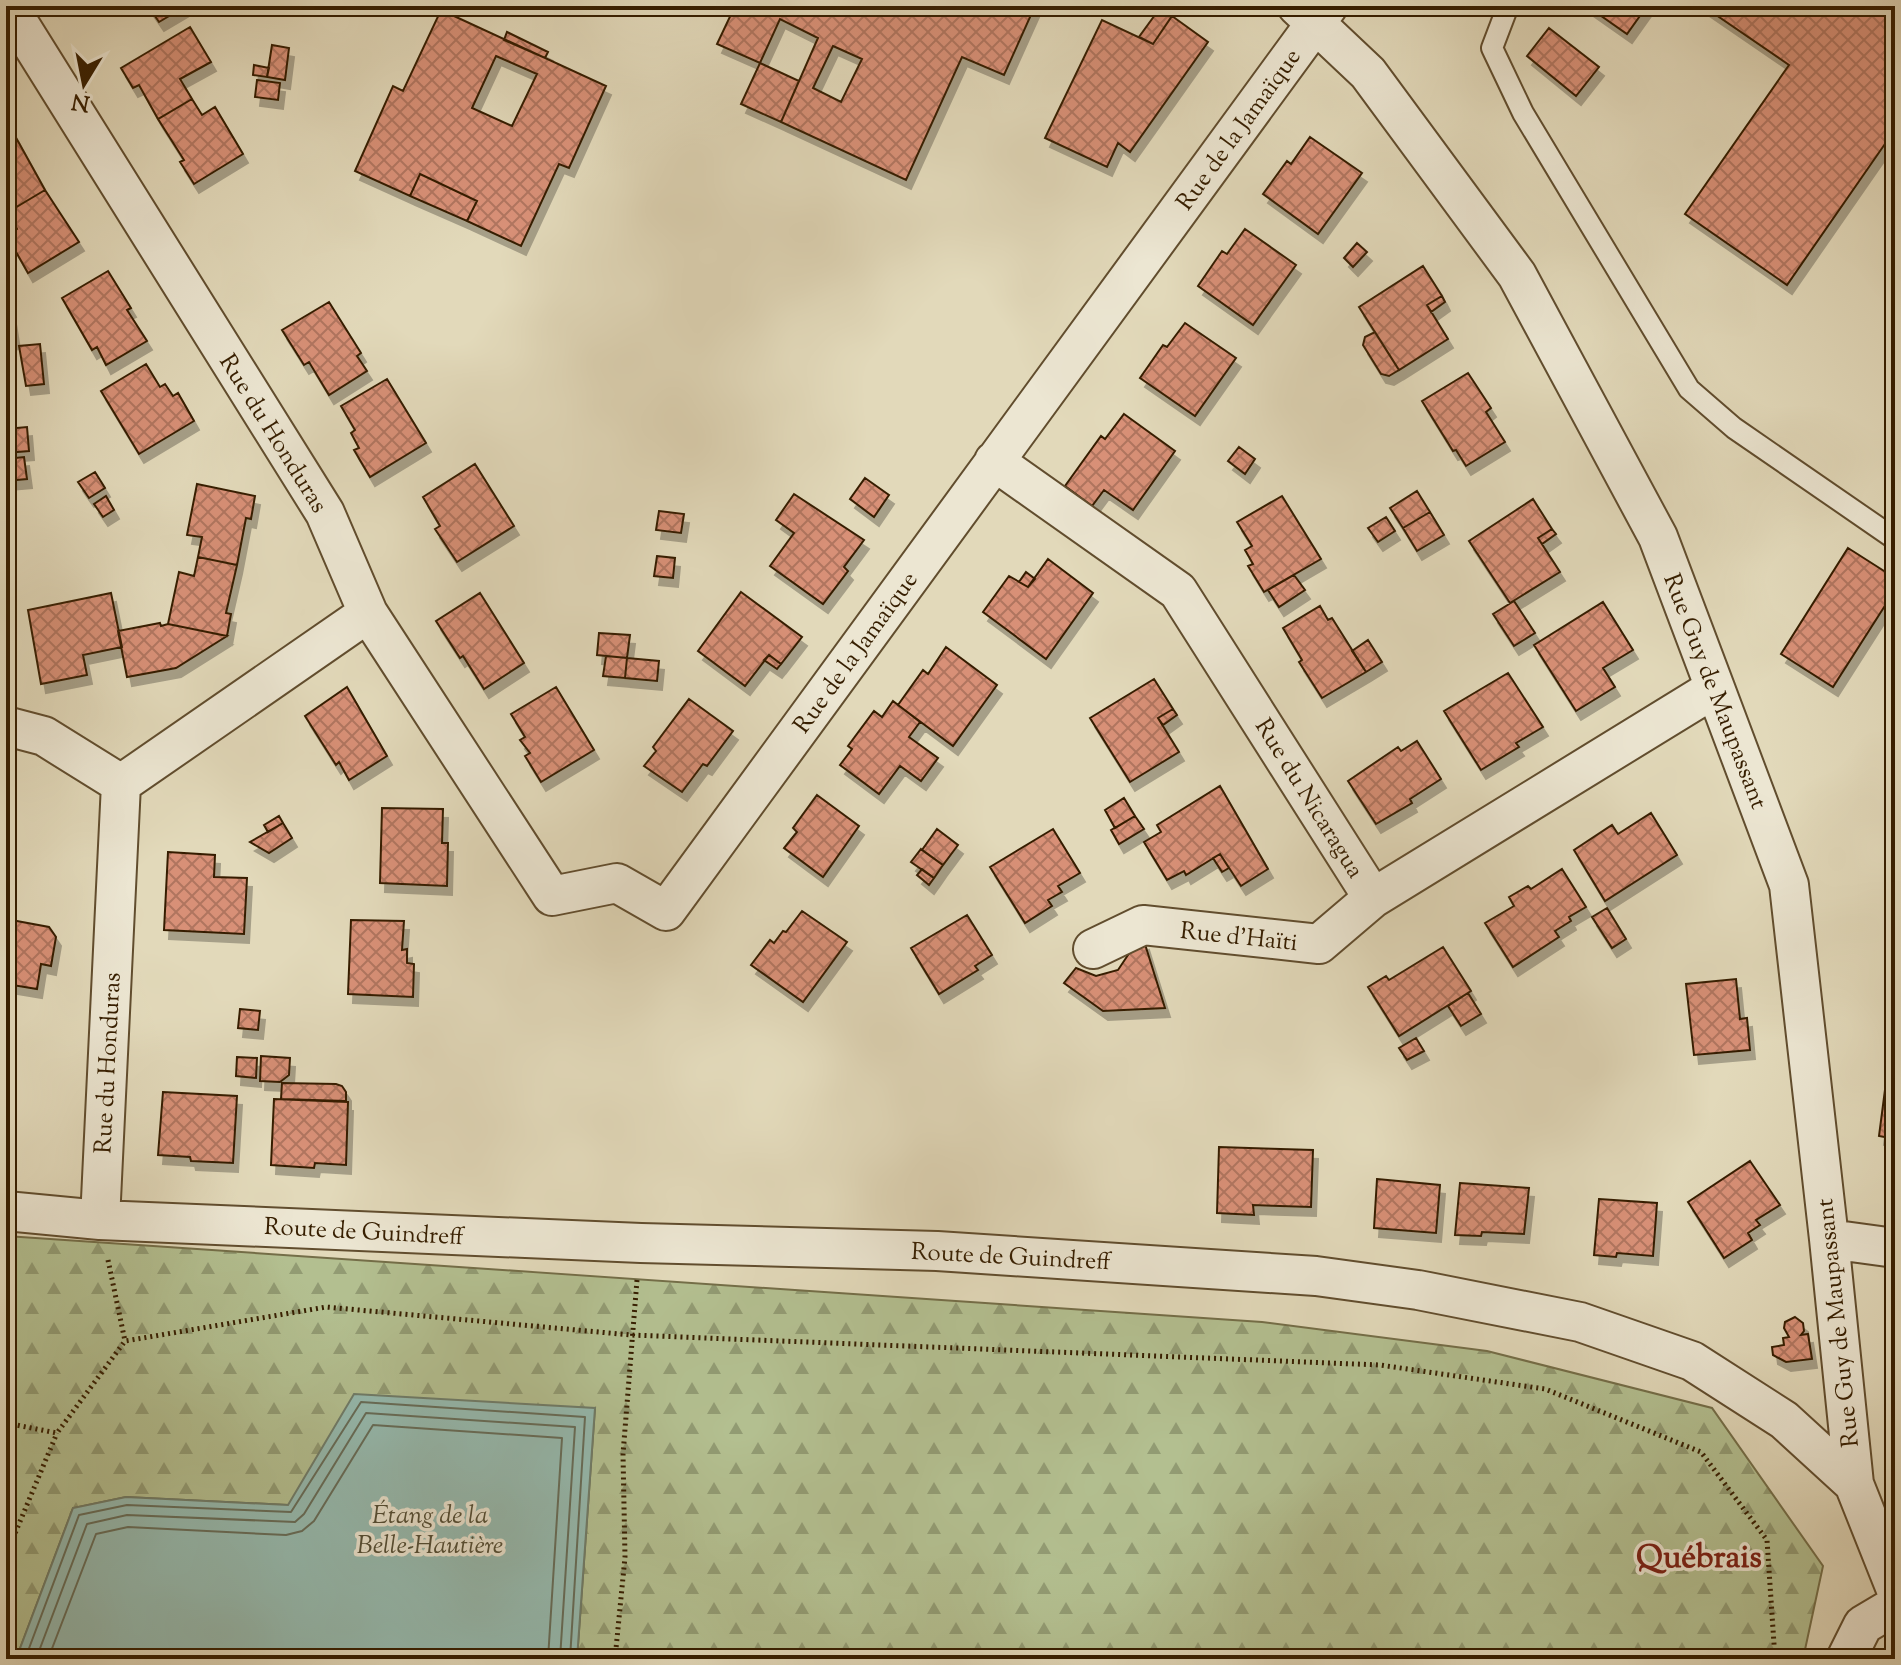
<svg xmlns="http://www.w3.org/2000/svg" width="1901" height="1665" font-family="'Sorts Mill Goudy',serif">
  <defs>
    <pattern id="forest-firs" width="22" height="20" patternUnits="userSpaceOnUse" patternTransform="scale(2)"><rect width="22" height="20" fill="#b3bf90"/><path d="M5 1l3.5 6h-7zM16 11l3.5 6h-7z" fill="#929b73"/></pattern>
    <pattern id="building-cross-hatch" width="8" height="8" patternUnits="userSpaceOnUse" patternTransform="scale(2)"><rect width="8" height="8" fill="#d89077"/><path d="M0 0l8 8M0 8l8-8" fill="none" stroke="#b0755f"/></pattern>
    <filter id="shadow"><feDropShadow dx="5" dy="9" stdDeviation="0" flood-color="#0004"/></filter>
  </defs>
  <rect width="100%" height="100%" fill="#e2d9ba"/>
  <filter id="stains"><feTurbulence type="fractalNoise" baseFrequency=".0025" numOctaves="4"/><feColorMatrix values="0 0 0 0 .2 0 0 0 0 .09 0 0 0 0 .02 0 0 0 .5 -.17"/></filter>
  <radialGradient id="worn" r=".72"><stop offset=".6" stop-color="#630" stop-opacity="0"/><stop offset="1" stop-color="#630" stop-opacity=".3"/></radialGradient>
  <!-- forest -->
  <path fill="url(#forest-firs)" stroke="#746e48" stroke-width="2" d="M6,1236L1262,1322L1487,1351L1712,1408L1823,1566L1803,1659H577L595,1408L288,1505L126,1497L73,1508L16,1659H6Z"/>
  <!-- water -->
  <path fill="#95baaf" stroke="#6f7c69" stroke-width="2" d="M354,1394L595,1408L577,1659H16L73,1508L126,1497L288,1505Z"/>
  <g fill="none" stroke-linecap="round" stroke-linejoin="round">
    <!-- shore -->
    <path stroke="#666c58" stroke-width="2" d="M25,1659L79,1515L127,1505L291,1512L361,1402L585,1417L570,1659
      M36,1659L87,1524L127,1515L295,1522L304,1514L366,1413L575,1427L560,1659
      M48,1659L96,1534L128,1527L286,1535L302,1531L314,1521L373,1425L562,1438L548,1659"/>
  </g>
  <!-- building -->
  <path fill="url(#building-cross-hatch)" stroke="#361e00" stroke-width="2" fill-rule="evenodd" filter="url(#shadow)" d="M148,6H186L159,22Z
    M735,6H1035L1004,75L962,57L906,180L781,122L818,38L780,19L760,63L717,44ZM833,46L862,59L841,102L813,88Z
    M1587,6H1647L1627,34Z
    M1703,6H1895V146L1887,141L1787,285L1685,214L1789,65Z
    M1160,8L1172,16L1153,44L1139,37Z
    M441,10L606,86L569,168L559,164L521,246L467,221L477,201L420,174L410,196L355,171L393,86L403,91ZM496,56L537,74L512,126L472,108Z
    M1172,16L1208,42L1130,152L1118,143L1107,167L1045,138L1102,20L1153,44Z
    M190,27L211,62L180,79L192,99L158,119L139,85L133,88L121,68Z
    M1549,28L1599,67L1576,96L1527,56Z
    M507,32L548,52L545,58L504,40Z
    M272,45L289,48L285,80L267,77Z
    M760,63L799,81L781,122L741,104Z
    M254,65L269,68L267,77L253,75Z
    M257,80L280,83L278,100L255,97Z
    M192,99L202,115L215,107L243,154L194,184L180,162L184,160L158,119Z
    M14,134L45,190L8,212L6,139Z
    M1310,137L1362,173L1318,234L1263,194L1287,161L1291,164Z
    M420,174L477,201L467,221L410,196Z
    M45,190L79,242L28,273L7,236L17,229L8,212Z
    M8,212L17,229L7,236L6,213Z
    M1245,229L1296,265L1253,325L1198,286L1222,251L1227,254Z
    M1357,243L1367,252L1353,267L1344,258Z
    M1423,266L1442,296L1427,305L1448,339L1399,370L1359,307Z
    M108,271L131,308L127,310L147,341L106,365L97,347L92,350L62,298Z
    M1442,296L1445,302L1431,312L1427,305Z
    M329,302L361,353L357,356L367,371L329,395L309,362L304,365L282,330Z
    M10,309L15,340L6,341V310Z
    M1185,323L1236,358L1195,416L1140,378L1163,345L1167,347Z
    M1375,332L1399,370L1389,376L1381,374L1363,345L1365,337Z
    M40,344L44,384L26,386L19,346Z
    M146,364L160,387L165,384L173,396L178,393L194,421L139,454L101,391Z
    M1468,373L1491,408L1486,412L1505,442L1466,466L1456,450L1453,451L1422,401Z
    M387,379L426,443L370,477L354,450L359,448L351,433L355,430L341,406Z
    M1124,414L1175,451L1133,510L1104,490L1092,506L1065,486L1101,436L1105,439Z
    M27,427L29,451L6,453V429Z
    M1239,447L1255,459L1245,474L1228,461Z
    M24,457L27,479L6,481V459Z
    M475,464L514,526L457,562L435,529L440,526L423,497Z
    M95,472L105,488L89,498L78,482Z
    M865,478L889,495L874,517L850,499Z
    M197,484L255,496L251,519L246,518L237,565L198,557L202,537L187,535Z
    M1417,491L1430,512L1403,528L1390,508Z
    M794,494L864,540L844,567L848,571L823,604L770,566L794,533L776,520Z
    M106,496L114,510L103,517L94,504Z
    M1282,496L1321,559L1264,592L1248,566L1253,564L1245,550L1252,546L1237,522Z
    M1533,499L1552,529L1538,538L1560,572L1510,603L1469,541Z
    M659,511L684,514L681,533L656,530Z
    M1430,512L1444,535L1417,551L1403,528Z
    M1386,517L1395,531L1378,542L1368,528Z
    M1552,529L1556,534L1542,544L1538,538Z
    M1848,548L1895,578V590L1833,687L1781,654Z
    M657,556L675,558L673,578L654,576Z
    M198,557L237,565L226,613L231,614L227,636L168,624L179,572L194,576Z
    M1048,559L1093,593L1046,659L983,612L1009,576L1028,587Z
    M1026,572L1035,579L1028,587L1019,582Z
    M1294,575L1305,590L1279,607L1268,590Z
    M741,592L802,637L781,664L769,655L745,686L698,651Z
    M111,593L122,647L83,655L87,675L41,684L28,610Z
    M480,593L524,663L484,689L463,656L460,658L436,621Z
    M1514,601L1535,633L1514,646L1493,614Z
    M1603,602L1633,650L1603,668L1615,687L1576,711L1534,645Z
    M1320,606L1328,620L1332,618L1366,672L1322,698L1299,662L1302,660L1283,628Z
    M160,623L161,626L168,624L227,636L176,668L127,677L118,631Z
    M599,633L630,635L627,658L597,655Z
    M1368,640L1382,662L1366,672L1352,651Z
    M946,647L997,685L953,746L898,705L923,670L928,674Z
    M769,655L781,664L777,669L764,660Z
    M606,656L627,658L625,678L603,676Z
    M627,658L659,661L657,681L625,678Z
    M1508,673L1543,727L1516,743L1519,747L1481,770L1444,711Z
    M1154,679L1173,709L1158,718L1179,752L1130,782L1090,718Z
    M347,687L387,756L349,780L339,762L336,765L305,716Z
    M556,687L594,750L541,782L525,756L530,753L520,740L525,737L511,714Z
    M689,699L733,731L707,766L703,764L682,792L644,766L656,751L653,747Z
    M893,701L920,722L909,737L938,758L921,781L900,766L879,794L840,765L852,749L848,746L874,711L882,717Z
    M1173,709L1177,715L1163,725L1158,718Z
    M1417,741L1441,779L1410,799L1412,803L1376,824L1348,781L1398,747L1401,751Z
    M1220,786L1268,869L1241,886L1220,854L1186,875L1184,871L1167,880L1144,842L1161,832L1157,825Z
    M817,795L859,826L823,877L784,848L797,832L793,828Z
    M1124,798L1135,816L1115,828L1105,810Z
    M382,808L443,809L442,843H448L447,886L380,883Z
    M1651,813L1677,855L1605,901L1574,850L1612,825L1618,834Z
    M279,816L283,823L268,832L264,825Z
    M1135,816L1144,829L1119,844L1111,830Z
    M283,823L292,838L269,853L250,842Z
    M937,829L958,845L943,865L922,850Z
    M1053,829L1080,873L1058,886L1062,892L1048,900L1052,906L1025,923L990,867Z
    M921,849L943,865L934,878L911,862Z
    M168,852L215,855L214,877L247,878L244,934L164,930Z
    M1220,854L1229,868L1222,872L1213,858Z
    M922,869L934,878L929,885L917,875Z
    M1562,869L1586,907L1569,917L1571,921L1555,931L1559,937L1513,967L1485,923L1514,906L1509,897L1528,886L1531,889Z
    M1607,908L1626,939L1612,948L1592,917Z
    M802,911L847,942L803,1002L751,965L770,940L774,943L783,931L786,932Z
    M967,915L992,955L975,966L978,970L939,994L911,948Z
    M6,919L49,927L56,937L51,966L41,964L37,989L6,984Z
    M351,920L404,921L402,950L407,949V963L414,964L413,997L348,994Z
    M1144,941L1165,1008L1103,1011L1064,983L1076,968L1096,976L1118,970L1134,946Z
    M1443,947L1471,991L1399,1036L1368,987L1386,976L1389,980Z
    M1736,979L1740,1019L1747,1018L1750,1050L1694,1055L1686,984Z
    M1468,993L1481,1014L1461,1026L1448,1006Z
    M240,1009L260,1011L258,1030L238,1028Z
    M1416,1038L1424,1051L1407,1060L1399,1048Z
    M261,1056L290,1058L289,1075L280,1082L260,1081Z
    M237,1057L257,1058L256,1078L236,1076Z
    M1886,1082L1895,1084V1139L1879,1136Z
    M282,1083L336,1084L342,1086L346,1092V1101L281,1099Z
    M163,1092L237,1096L233,1163L191,1161L190,1157L158,1155Z
    M274,1099L348,1102L346,1165L315,1163L314,1168L271,1165Z
    M1219,1147L1313,1150L1311,1207L1253,1205L1254,1215L1217,1213Z
    M1750,1161L1780,1205L1756,1220L1760,1225L1748,1233L1752,1240L1724,1258L1688,1202Z
    M1377,1179L1440,1185L1436,1233L1374,1228Z
    M1460,1183L1529,1188L1524,1234L1482,1232L1481,1236L1455,1235Z
    M1599,1199L1657,1203L1653,1256L1617,1253L1616,1257L1594,1255Z
    M1795,1317L1803,1323L1804,1331L1801,1335L1808,1334L1812,1359L1786,1362L1773,1355L1772,1347L1784,1345L1783,1338L1789,1337L1784,1328L1785,1322Z"/>
  <g fill="none" stroke-linecap="round" stroke-linejoin="round">
    <!-- service casing -->
    <g stroke="#614d2e" stroke-width="24">
      <path id="service" d="M1508,6L1492,48L1523,113L1689,389L1734,428L1895,539"/>
    </g>
    <!-- minor casing -->
    <g stroke="#614d2e" stroke-width="42">
      <path id="minor" d="M8,6L325,513L368,613L121,784L100,1220
        M1297,6L1368,73L1517,275L1658,537L1715,688L1789,885L1829,1239L1854,1484
        M994,461L1178,591L1373,898L1715,688
        M368,613L552,896L617,883L666,911L1328,6
        M6,726L44,736L121,784
        M1093,949L1143,925L1319,944L1373,898
        M6,1211L100,1220L641,1243L937,1251L1316,1276L1418,1290L1580,1322L1692,1361L1784,1420L1854,1484L1895,1587
        M1829,1239L1895,1248
        M1846,1659L1863,1625L1895,1606"/>
    </g>
    <!-- path -->
    <path stroke="#361e00" stroke-width="5" stroke-dasharray="2 4" stroke-linecap="butt" d="M108,1260L125,1341
      M6,1423L57,1433L125,1341L326,1307L631,1335L1380,1365L1545,1389L1701,1452L1767,1540L1775,1659
      M6,1555L57,1433
      M615,1659L625,1557L623,1454L637,1280"/>
    <!-- service -->
    <use href="#service" stroke="#ece6d2" stroke-width="20"/>
    <!-- minor -->
    <use href="#minor" stroke="#ece6d2" stroke-width="38"/>
  </g>
  <g text-anchor="middle" stroke-width="7" stroke-linejoin="round" paint-order="stroke">
    <!-- street labels -->
    <g font-size="24" fill="#361e00" stroke="#ece6d2">
      <text transform="translate(1238 129) rotate(-54)" y="8">Rue de la Jamaïque</text>
      <text transform="translate(274 433) rotate(58)" y="8">Rue du Honduras</text>
      <text transform="translate(855 652) rotate(-54)" y="8">Rue de la Jamaïque</text>
      <text transform="translate(1716 691) rotate(69)" y="8">Rue Guy de Maupassant</text>
      <text transform="translate(1310 798) rotate(58)" y="8">Rue du Nicaragua</text>
      <text transform="translate(1239 936) rotate(6)" y="8">Rue d'Haïti</text>
      <text transform="translate(107 1063) rotate(-87)" y="8">Rue du Honduras</text>
      <text transform="translate(364 1231) rotate(3)" y="8">Route de Guindreff</text>
      <text transform="translate(1011 1256) rotate(3)" y="8">Route de Guindreff</text>
      <text transform="translate(1837 1323) rotate(-96)" y="8">Rue Guy de Maupassant</text>
    </g>
    <!-- water labels -->
    <g font-size="26" font-style="italic" fill="#524d35" stroke="#ece6d2">
      <text x="430" y="1523">Étang de la<tspan x="430" dy="30">Belle-Hautière</tspan></text>
    </g>
    <!-- district labels -->
    <g font-size="32" font-weight="bold" fill="#7a1f14" stroke="#ece6d2">
      <text x="1699" y="1567">Québrais</text>
    </g>
  </g>
  <!-- margin -->
  <rect width="1901" height="1665" fill="none" stroke="#e2d9ba" stroke-width="32"/>
  <rect x="8" y="8" width="1885" height="1649" fill="none" stroke="#361e00" stroke-width="4"/>
  <rect x="16" y="16" width="1869" height="1633" fill="none" stroke="#361e00" stroke-width="2"/>
  <!-- north arrow -->
  <g transform="translate(84 84) rotate(190)" stroke="#ece6d2" stroke-width="6" paint-order="stroke">
  <path d="M0-6L14 30L0 20L-14 30Z" fill="#361e00"/>
  <text y="-12" font-size="22" font-weight="bold" text-anchor="middle" fill="#361e00">N</text>
  </g>
  <rect width="100%" height="100%" filter="url(#stains)"/>
  <rect width="100%" height="100%" fill="url(#worn)"/>
</svg>
